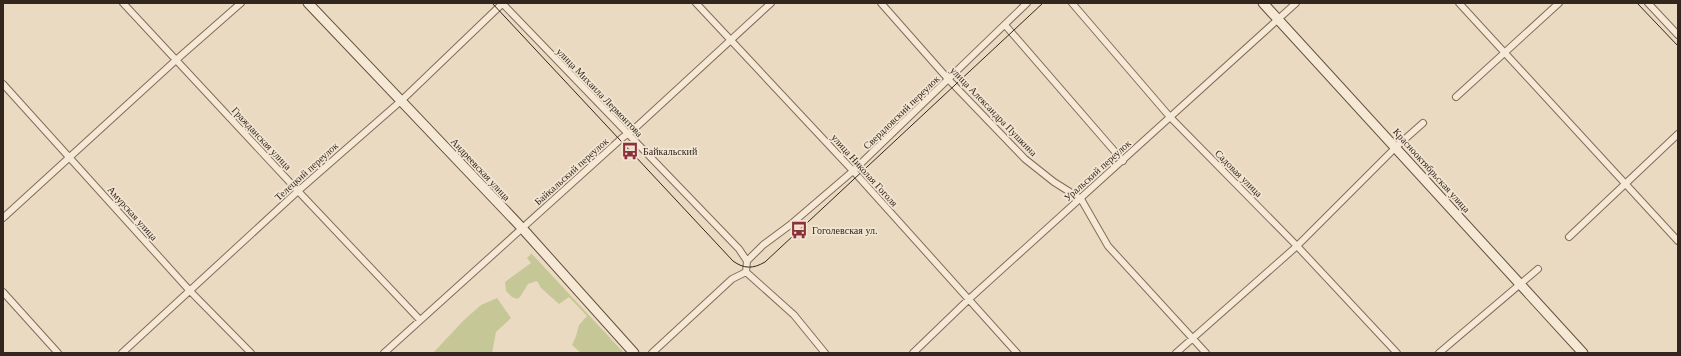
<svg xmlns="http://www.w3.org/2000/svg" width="1681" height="356" font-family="'Times New Roman',serif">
  <rect width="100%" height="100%" fill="#eadac2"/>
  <!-- green -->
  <path fill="#c6c797" d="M532,253V254L624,353H581L572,345L576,336L579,325L587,316L569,297L559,304L541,288L537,281L528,284L520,297L517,299L512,297L506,291L505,282L531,263L527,258Z
    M497,298L511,318L496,332L492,353H433L464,320L481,305Z"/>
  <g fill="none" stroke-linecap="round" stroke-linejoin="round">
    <!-- street casing -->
    <g stroke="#826c5b" stroke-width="8">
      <path id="street" d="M123,3L298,191L420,320
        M502,3L739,249L747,261L746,272L794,315L825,353
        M696,3L856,174L1017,353
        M881,3L949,80L1025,159L1054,182L1081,199L1108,246L1206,353
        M1072,3L1170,117L1297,246L1397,353
        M1459,3L1678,241
        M1648,3L1678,35
        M1005,25L1123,161
        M3,84L190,291L251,353
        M1456,97L1559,3
        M3,218L176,60L241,3
        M1569,237L1678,134
        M747,261L763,245L790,225L853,171L1027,3
        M3,292L58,353
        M122,353L298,191L402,100L503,3
        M384,353L622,138L633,130L771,3
        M652,353L732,279L746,272
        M913,353L968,300L1296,3
        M1176,353L1297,246L1396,147L1423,123
        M1439,353L1538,269"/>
    </g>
    <!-- secondary casing -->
    <g stroke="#644e3e" stroke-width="11">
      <path id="secondary" d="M308,3L522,228L634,353
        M1263,3L1583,353"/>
    </g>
    <!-- street -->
    <use href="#street" stroke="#f5e9d5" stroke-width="6"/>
    <!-- secondary -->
    <use href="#secondary" stroke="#f5e9d5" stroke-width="9"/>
    <!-- tram -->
    <path stroke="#33261e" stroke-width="1" d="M492,3L733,261C744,269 753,269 765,262L1043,3
      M1637,3L1678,46"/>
  </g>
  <!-- icons -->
  <defs>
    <g id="bus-bare" transform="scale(1.38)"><path d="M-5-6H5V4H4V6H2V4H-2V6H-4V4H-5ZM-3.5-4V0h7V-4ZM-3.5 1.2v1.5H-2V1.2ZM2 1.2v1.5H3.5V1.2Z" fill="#8c3039" stroke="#f2e5d1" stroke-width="2.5" paint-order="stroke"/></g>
  </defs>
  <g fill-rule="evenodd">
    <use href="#bus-bare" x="630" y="151"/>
    <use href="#bus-bare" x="799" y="230"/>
  </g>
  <g text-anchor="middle" stroke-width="3.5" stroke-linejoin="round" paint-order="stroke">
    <!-- street labels -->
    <g font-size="10" fill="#33261e" stroke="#f2e5d1">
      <text transform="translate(600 92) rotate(46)" y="4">улица Михаила Лермонтова</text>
      <text transform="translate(994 111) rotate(46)" y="4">улица Александра Пушкина</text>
      <text transform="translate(901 112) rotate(-44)" y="4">Свердловский переулок</text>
      <text transform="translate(262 138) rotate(47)" y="4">Гражданская улица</text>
      <text transform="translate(481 169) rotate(47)" y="4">Андреевская улица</text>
      <text transform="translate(865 170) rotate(48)" y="4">улица Николая Гоголя</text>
      <text transform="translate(1097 170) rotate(-42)" y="4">Уральский переулок</text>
      <text transform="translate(1432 170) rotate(48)" y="4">Краснооктябрьская улица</text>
      <text transform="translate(306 171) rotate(-42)" y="4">Телецкий переулок</text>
      <text transform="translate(571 171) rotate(-42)" y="4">Байкальский переулок</text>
      <text transform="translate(1239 173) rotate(45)" y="4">Садовая улица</text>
      <text transform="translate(133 213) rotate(48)" y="4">Амурская улица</text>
    </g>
    <!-- poi labels -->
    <g font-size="10" fill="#33261e" stroke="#f2e5d1" text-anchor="start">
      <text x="643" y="155">Байкальский</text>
      <text x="812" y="234">Гоголевская ул.</text>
    </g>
  </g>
  <!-- border -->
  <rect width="1681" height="356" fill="none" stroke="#33261e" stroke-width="8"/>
</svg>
